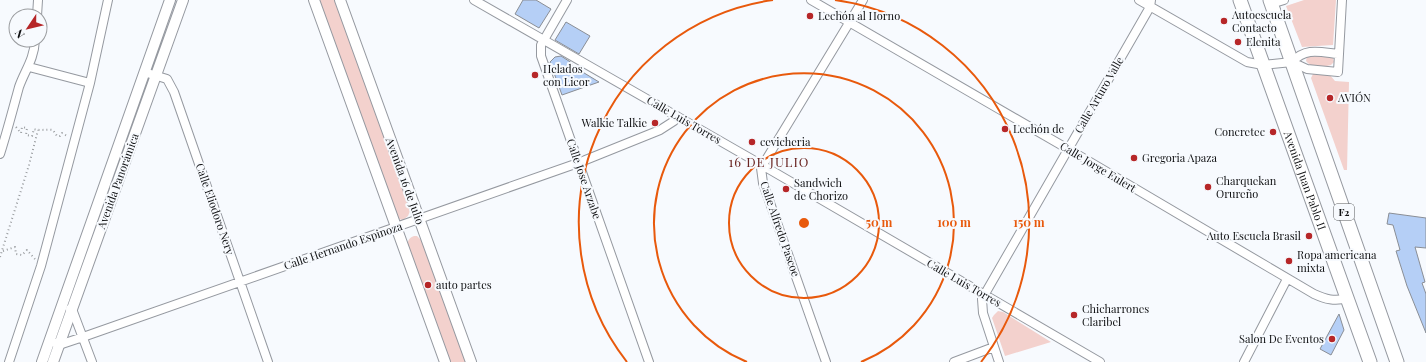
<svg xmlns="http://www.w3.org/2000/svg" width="1426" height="362" font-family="'Playfair Display',serif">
  <rect width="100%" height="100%" fill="#f7fafe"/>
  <!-- green -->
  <path fill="#f3d1cd" d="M318,0H336L410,211L408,216L403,220L398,219Z
    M1304,0H1336L1333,45L1302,47L1286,6Z
    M1312,55H1329L1333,58L1334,62L1331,65C1322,67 1312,69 1306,61L1307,56Z
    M1313,74H1329L1335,81L1349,82L1347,170H1344L1311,78Z
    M414,236H417L423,242L466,362H449L407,246C408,240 409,238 414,236Z
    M998,311L1003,312L1051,342L1005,356L992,318L994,315Z"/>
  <!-- building -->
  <path fill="#b5cff6" stroke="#8a8e95" d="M523,0H536L551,9L539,28L515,14Z
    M566,22L590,36L579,54L555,40Z
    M561,56L572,63L571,65L599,82L562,95L550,62L555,57Z
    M1389,213L1426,218V248L1415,247L1425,282L1422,283L1426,294V333L1407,286L1396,251L1400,250L1393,225L1387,224Z
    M1339,314L1344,330L1331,355L1320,349Z"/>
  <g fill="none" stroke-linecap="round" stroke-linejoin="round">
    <!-- minor casing -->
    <g stroke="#9599a0" stroke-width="10">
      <path id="minor" d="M474,0L762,165L1100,362
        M567,0L541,45V56L649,362
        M811,0L1068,149L1314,294C1325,299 1335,302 1347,298
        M1139,0L1247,62L1263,65L1292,62
        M1271,4L1284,0
        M37,16L38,0
        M1292,62L1307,69L1338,72L1342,0
        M1292,62C1306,47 1320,52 1338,54
        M29,67L90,83
        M144,72L167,79L174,92L268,362
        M0,154C7,132 13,109 19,87C25,70 34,60 35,40
        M70,309H72L92,362
        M55,343L59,345L83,337L578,163L660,130L674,121L677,116
        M9,362L41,266L90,83L108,0
        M826,362L763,183L761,168L863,0
        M954,362L994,347
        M999,362L983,313L982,299L1150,7L1151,0
        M1244,362L1287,279"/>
    </g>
    <!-- tertiary casing -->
    <g stroke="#9599a0" stroke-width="12">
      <path id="tertiary" d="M314,0L445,362
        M340,0L471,362
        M42,362L170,0
        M53,362L183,0"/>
    </g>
    <!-- trunk casing -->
    <g stroke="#9599a0" stroke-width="15">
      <g id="trunk">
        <path id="s1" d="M1240,0L1370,362"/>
        <path d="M1270,0L1397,362"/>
      </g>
    </g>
    <!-- path -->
    <path stroke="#9a9da0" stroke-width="2" stroke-dasharray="1 3" stroke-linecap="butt" d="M16,127L21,133L22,127L27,128L26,135L32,136L34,129C40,131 46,129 53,130L57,136H60L62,133L67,136
      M3,251L15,247L16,254L22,255L27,250L35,259
      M0,257L29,165L38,130"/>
    <!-- minor -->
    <use href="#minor" stroke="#fff" stroke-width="8"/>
    <!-- tertiary -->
    <use href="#tertiary" stroke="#fff" stroke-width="10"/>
    <!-- trunk -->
    <use href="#trunk" stroke="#fff" stroke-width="13"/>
  </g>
  <!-- distance rings -->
  <g fill="none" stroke="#e8590c" stroke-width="2">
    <circle cx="804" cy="223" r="75"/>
    <path d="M747 362A150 150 0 1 1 861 362"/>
    <path d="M627 362A225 225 0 0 1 773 0M835 0A225 225 0 0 1 981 362"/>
  </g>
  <!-- markers -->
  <g fill="#b62628" stroke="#f7fafe" stroke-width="1.5">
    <circle cx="810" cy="16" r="4"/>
    <circle cx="1224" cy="21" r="4"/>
    <circle cx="1238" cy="42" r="4"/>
    <circle cx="535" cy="75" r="4"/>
    <circle cx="1330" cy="98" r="4"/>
    <circle cx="655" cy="123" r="4"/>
    <circle cx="1005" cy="129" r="4"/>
    <circle cx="1273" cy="132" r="4"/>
    <circle cx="752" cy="142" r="4"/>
    <circle cx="1134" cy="158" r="4"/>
    <circle cx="1208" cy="187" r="4"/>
    <circle cx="786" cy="189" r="4"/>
    <circle cx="1309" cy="236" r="4"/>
    <circle cx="1289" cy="261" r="4"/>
    <circle cx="428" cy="285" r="4"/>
    <circle cx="1074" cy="315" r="4"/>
    <circle cx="1332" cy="339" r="4"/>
  </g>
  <g text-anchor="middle" stroke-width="4" stroke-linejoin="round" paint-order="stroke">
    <!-- shield labels -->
    <rect fill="#f7fafe" stroke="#545658" stroke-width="1" x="1334" y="204" width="20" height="16" rx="3"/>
    <g font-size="10" font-weight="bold" fill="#0e0f11">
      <text x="1344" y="216">F2</text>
    </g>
    <!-- poi labels -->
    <g font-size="11" fill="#0e0f11" stroke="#f7fafe" text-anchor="start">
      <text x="1232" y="19">Autoescuela<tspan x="1232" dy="13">Contacto</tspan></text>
      <text x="818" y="20">Lechón al Horno</text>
      <text x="1246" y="46">Elenita</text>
      <text x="543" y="73">Helados<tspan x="543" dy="13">con Licor</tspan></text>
      <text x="1338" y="102">AVIÓN</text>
      <text x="647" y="127" text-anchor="end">Walkie Talkie</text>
      <text x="1013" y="133">Lechón de</text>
      <text x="1265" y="136" text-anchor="end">Concretec</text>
      <text x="760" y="146">cevicheria</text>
      <text x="1142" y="162">Gregoria Apaza</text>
      <text x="1216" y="185">Charquekan<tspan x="1216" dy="13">Orureño</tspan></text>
      <text x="794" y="187">Sandwich<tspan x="794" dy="13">de Chorizo</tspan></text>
      <text x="1301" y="240" text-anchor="end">Auto Escuela Brasil</text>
      <text x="1297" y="259">Ropa americana<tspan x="1297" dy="13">mixta</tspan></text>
      <text x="436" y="289">auto partes</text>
      <text x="1082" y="313">Chicharrones<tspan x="1082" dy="13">Claribel</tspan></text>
      <text x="1324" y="343" text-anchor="end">Salon De Eventos</text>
    </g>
    <!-- street labels -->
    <g font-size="11" fill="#0e0f11" stroke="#f7fafe">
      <text transform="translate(1099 95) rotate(-60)" y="4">Calle Arturo Valle</text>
      <text transform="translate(684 120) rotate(30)" y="4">Calle Luis Torres</text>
      <text transform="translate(1098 167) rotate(31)" y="4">Calle Jorge Eulert</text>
      <text transform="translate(584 179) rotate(71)" y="4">Calle Jose Arzabe</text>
      <text transform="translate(118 181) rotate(-70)" y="4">Avenida Panorámica</text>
      <text transform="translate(405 181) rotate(70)" y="4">Avenida 16 de Julio</text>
      <text dy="4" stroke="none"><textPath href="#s1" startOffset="192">Avenida Juan Pablo II</textPath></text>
      <text transform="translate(215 209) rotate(71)" y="4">Calle Eliodoro Nery</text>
      <text transform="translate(780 229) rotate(71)" y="4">Calle Alfredo Pascoe</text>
      <text transform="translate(343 246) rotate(-19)" y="4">Calle Hernando Espinoza</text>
      <text transform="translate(964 283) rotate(30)" y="4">Calle Luis Torres</text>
    </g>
    <!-- quarter labels -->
    <g font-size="13" letter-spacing="1" fill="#692421" stroke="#f7fafe">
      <text x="769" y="167">16 DE JULIO</text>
    </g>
  </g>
  <circle cx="804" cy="223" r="6" fill="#e8590c" stroke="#f7fafe" stroke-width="2"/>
  <g font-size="12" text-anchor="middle" font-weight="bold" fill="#e8590c" stroke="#f7fafe" stroke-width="4" stroke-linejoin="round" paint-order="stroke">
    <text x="879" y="227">50 m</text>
    <text x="954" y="227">100 m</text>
    <text x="1029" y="227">150 m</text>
  </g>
  <!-- north arrow -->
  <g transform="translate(28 28) rotate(235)"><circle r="19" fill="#f7fafe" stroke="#9a9c9f"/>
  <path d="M0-3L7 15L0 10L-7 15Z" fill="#b62628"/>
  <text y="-6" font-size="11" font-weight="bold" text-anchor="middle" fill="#0e0f11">N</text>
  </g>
</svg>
